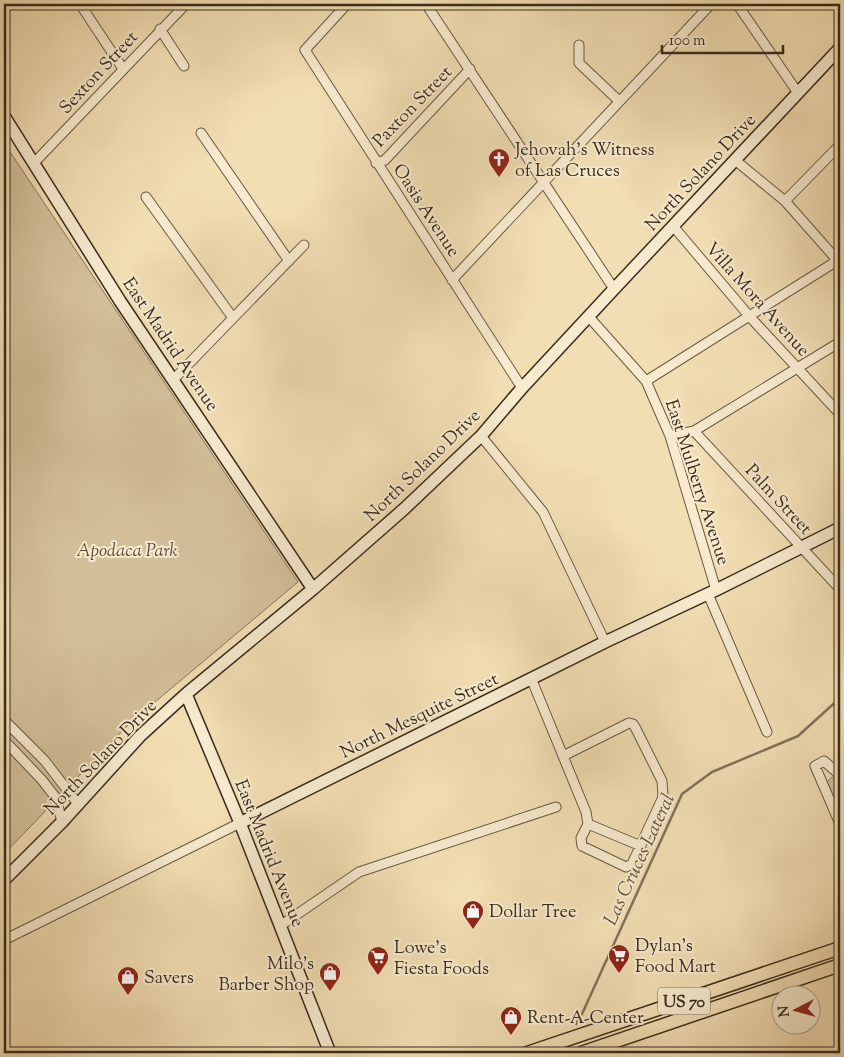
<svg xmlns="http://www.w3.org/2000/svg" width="844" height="1057" font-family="'Sorts Mill Goudy',serif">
  <rect width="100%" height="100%" fill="#f2deb3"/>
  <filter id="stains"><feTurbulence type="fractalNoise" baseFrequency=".004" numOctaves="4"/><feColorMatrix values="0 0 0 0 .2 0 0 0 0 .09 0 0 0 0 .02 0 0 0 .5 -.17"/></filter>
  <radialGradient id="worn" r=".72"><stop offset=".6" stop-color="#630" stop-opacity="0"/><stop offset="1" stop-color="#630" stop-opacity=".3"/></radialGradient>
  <!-- green -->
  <path fill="#d3c09a" stroke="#86765c" d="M4,143L298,582L130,723L4,854Z
    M832,777L840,784V813L827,782Z"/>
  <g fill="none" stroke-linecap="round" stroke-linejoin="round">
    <!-- stream -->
    <path stroke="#827258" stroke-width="2.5" d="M640,854L647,857
      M576,1024L582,1014L682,794L712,772L798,736L840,698"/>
    <!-- street casing -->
    <g stroke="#675842" stroke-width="11">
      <path id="street" d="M80,4L123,69
        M347,4L305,50L522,388
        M426,4L614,289
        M737,4L798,93
        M160,29L184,66
        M579,45V63L619,101
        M201,133L289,261
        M735,160L785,201L838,261
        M34,163L186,4
        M376,163L385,160L470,69
        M146,197L233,318
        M785,201L836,149L840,148
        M673,226L750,317L840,414
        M452,280L711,4
        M589,317L646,381L670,436L716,590
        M173,380L304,245
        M646,381L840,259
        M694,431L840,589
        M481,436L543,512L605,642
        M670,436L694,431L840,342
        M708,594L767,732
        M531,678L586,812L588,824L581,838L582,846L626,867L632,864L663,797L662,781L635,727L633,724L629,723L563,756
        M4,720L45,761L78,804
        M4,740L42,780L56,798L62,822
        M840,775L824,761L815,766L840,824
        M588,824L641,846
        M280,926L359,872L556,807
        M4,940L240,823"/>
    </g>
    <!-- secondary casing -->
    <g stroke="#392c1d" stroke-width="14">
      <path id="secondary" d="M4,116L120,301L313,589
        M186,694L240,823L330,1053
        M240,823L605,642L716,590L840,528
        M4,880L62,822L140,736L186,694L313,589L404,509L481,436L522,388L614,289L840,48"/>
    </g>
    <!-- primary casing -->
    <g stroke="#392c1d" stroke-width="15">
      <path id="primary" d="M527,1053L840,948
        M581,1053L840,965"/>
    </g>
    <!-- street -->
    <use href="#street" stroke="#f7eace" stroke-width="9"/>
    <!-- secondary -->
    <use href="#secondary" stroke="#f7eace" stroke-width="11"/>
    <!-- primary -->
    <use href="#primary" stroke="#f2deb3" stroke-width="12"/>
  </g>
  <!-- icons -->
  <defs>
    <g id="church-pin" transform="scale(1.125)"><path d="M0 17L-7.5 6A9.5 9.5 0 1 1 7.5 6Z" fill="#8f2418" stroke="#f7eace"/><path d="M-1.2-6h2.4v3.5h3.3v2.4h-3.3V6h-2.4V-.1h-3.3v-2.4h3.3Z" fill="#fff"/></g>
    <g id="shop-pin" transform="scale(1.125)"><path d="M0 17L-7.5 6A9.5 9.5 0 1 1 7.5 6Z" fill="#8f2418" stroke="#f7eace"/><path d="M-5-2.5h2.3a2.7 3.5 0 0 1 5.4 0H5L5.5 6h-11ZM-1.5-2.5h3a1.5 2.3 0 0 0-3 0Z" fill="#fff"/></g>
    <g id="supermarket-pin" transform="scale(1.125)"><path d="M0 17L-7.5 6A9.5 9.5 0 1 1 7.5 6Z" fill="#8f2418" stroke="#f7eace"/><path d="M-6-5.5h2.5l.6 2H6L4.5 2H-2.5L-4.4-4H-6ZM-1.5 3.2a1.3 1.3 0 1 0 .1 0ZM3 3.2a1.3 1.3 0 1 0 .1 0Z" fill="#fff"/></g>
  </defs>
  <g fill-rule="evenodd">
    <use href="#church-pin" x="499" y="159"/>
    <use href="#shop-pin" x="473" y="911"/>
    <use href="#supermarket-pin" x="619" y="955"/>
    <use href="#supermarket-pin" x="378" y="957"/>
    <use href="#shop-pin" x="330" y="973"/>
    <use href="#shop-pin" x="128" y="977"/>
    <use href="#shop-pin" x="511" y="1017"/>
  </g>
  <g text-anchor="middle" stroke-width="4" stroke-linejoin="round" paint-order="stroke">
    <!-- shield labels -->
    <rect fill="#f7eace" stroke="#726552" stroke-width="1" x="658" y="987.5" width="52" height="27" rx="4"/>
    <g font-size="16" font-weight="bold" fill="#392c1d">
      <text x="684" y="1007">US 70</text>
    </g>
    <!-- street labels -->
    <g font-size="18" fill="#392c1d" stroke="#f7eace">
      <text transform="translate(98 72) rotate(-47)" y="6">Sexton Street</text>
      <text transform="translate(412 106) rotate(-46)" y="6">Paxton Street</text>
      <text transform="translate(700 172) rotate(-47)" y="6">North Solano Drive</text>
      <text transform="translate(427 210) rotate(57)" y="6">Oasis Avenue</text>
      <text transform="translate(758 299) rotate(48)" y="6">Villa Mora Avenue</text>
      <text transform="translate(171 344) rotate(56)" y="6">East Madrid Avenue</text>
      <text transform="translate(422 465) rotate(-44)" y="6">North Solano Drive</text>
      <text transform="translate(698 482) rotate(72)" y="6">East Mulberry Avenue</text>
      <text transform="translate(779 499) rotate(47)" y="6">Palm Street</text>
      <text transform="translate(419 715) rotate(-26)" y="6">North Mesquite Street</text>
      <text transform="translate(100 757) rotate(-46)" y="6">North Solano Drive</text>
      <text transform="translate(270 853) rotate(68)" y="6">East Madrid Avenue</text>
    </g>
    <!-- poi labels -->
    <g font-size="18" fill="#392c1d" stroke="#f7eace" text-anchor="start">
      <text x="515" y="155">Jehovah's Witness<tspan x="515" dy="21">of Las Cruces</tspan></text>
      <text x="489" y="917">Dollar Tree</text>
      <text x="635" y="951">Dylan's<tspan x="635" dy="21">Food Mart</tspan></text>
      <text x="394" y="953">Lowe's<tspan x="394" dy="21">Fiesta Foods</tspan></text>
      <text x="314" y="969" text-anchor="end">Milo's<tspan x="314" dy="21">Barber Shop</tspan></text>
      <text x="144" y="983">Savers</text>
      <text x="527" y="1023">Rent-A-Center</text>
    </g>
    <!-- park labels -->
    <g font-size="18" font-style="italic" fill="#584a36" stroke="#f7eace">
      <text x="127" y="556">Apodaca Park</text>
    </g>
    <!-- water labels -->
    <g font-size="19" font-style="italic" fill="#5e4f3b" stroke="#f7eace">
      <text transform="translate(638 859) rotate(-65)" y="7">Las Cruces Lateral</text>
    </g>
  </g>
  <!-- margin -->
  <rect width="844" height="1057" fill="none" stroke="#f2deb3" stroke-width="20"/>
  <rect x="5" y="5" width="834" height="1047" fill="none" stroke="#392c1d" stroke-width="2.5"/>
  <rect x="10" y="10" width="824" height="1037" fill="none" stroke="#392c1d"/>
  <!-- north arrow -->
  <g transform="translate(796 1010) rotate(264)"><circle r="24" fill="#f7eace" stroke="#ab9e87"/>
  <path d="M0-4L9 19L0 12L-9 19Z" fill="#8f2418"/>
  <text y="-8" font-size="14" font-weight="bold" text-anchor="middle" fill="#392c1d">N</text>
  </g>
  <!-- scale -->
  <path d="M662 45v8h121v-8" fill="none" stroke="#392c1d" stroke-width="2.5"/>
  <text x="669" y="45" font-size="15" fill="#392c1d" stroke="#f7eace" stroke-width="4" paint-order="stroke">100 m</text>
  <rect width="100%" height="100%" filter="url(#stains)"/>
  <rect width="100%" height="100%" fill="url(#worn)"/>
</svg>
